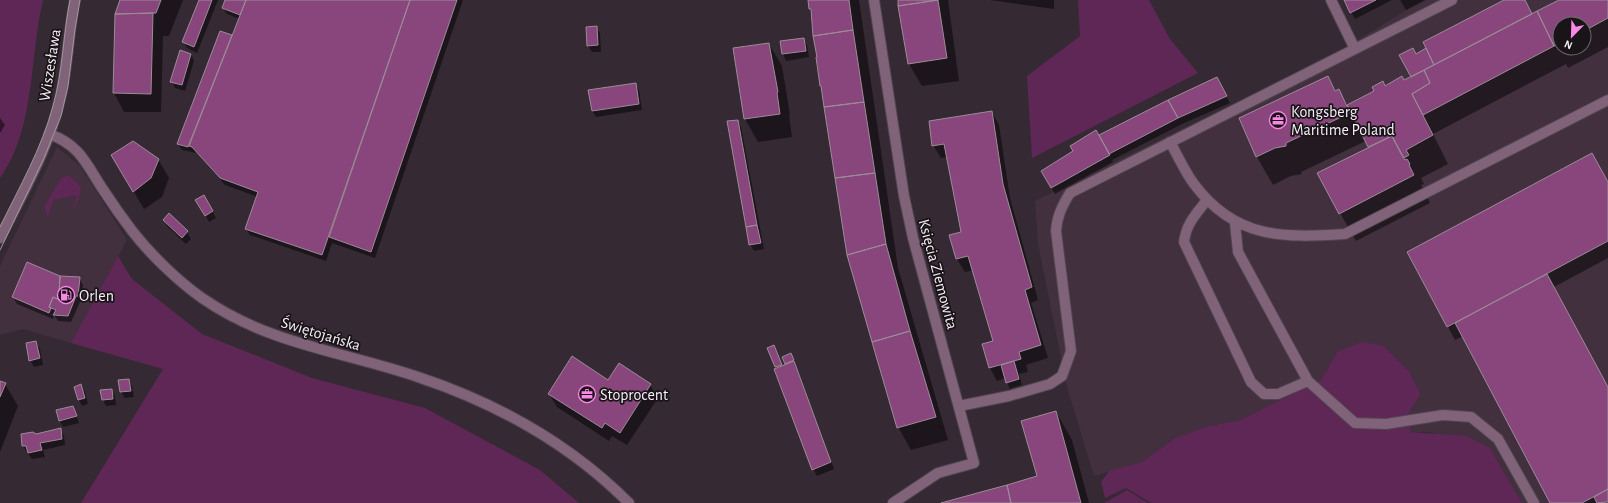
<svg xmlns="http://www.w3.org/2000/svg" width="1608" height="503" font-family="'Alegreya Sans',sans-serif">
  <rect width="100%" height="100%" fill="#352933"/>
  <!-- built -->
  <path fill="#42303e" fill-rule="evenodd" d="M1423,0H1608V503H1522L1490,448L1429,432H1411L1409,412L1421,394L1409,371L1384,346L1337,352L1321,380L1295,394L1240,420L1205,427L1175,438L1142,462L1094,476L1067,387L1038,244L1035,201L1338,52ZM1560,24H1584V48H1560Z
    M57,147L80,166L127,240L71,343L23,329L0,335V266Z"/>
  <!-- green -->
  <path fill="#5f2756" d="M0,0H43C29,59 36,127 0,178Z
    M1078,0H1149L1170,39L1198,73L1032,158L1027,76L1080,36Z
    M66,176L71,177L81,187L79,198L72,213L77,195L53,200L48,217L44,207L61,178Z
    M118,256L132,279L202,334L312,378L425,408L540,470L579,503H81L163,369L71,343Z
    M1362,342L1384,346L1409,371L1421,394L1409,412L1411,432L1466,436L1490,448L1522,503H1151L1126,488L1105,498L1101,482L1109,471L1142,462L1175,438L1205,427L1240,420L1321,380L1337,352Z
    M1127,490L1148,503H1104Z"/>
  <!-- shadow -->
  <path fill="#0007" fill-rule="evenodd" d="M121,0H183L169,36H163L161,112H124L114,93L116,14Z
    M200,0H218L197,53L187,48L184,42Z
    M226,0H463L375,258L332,243L326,261L250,235L246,229L258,197L225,185L197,153L182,150L178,144L221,32L233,37L240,19L227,14L223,8Z
    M809,0H859L898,268L948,440L911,450L898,427L823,90L821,86L818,58Z
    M899,0H948L959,81L922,86L909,64Z
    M990,0H1054V9Z
    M1345,0H1392L1355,19Z
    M1400,0H1426L1406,10Z
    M1507,0H1524L1532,15L1561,0H1608V47L1568,68L1566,64L1433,134L1448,164L1421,178L1424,184L1421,185L1430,203L1356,241L1340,213L1370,147L1366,141L1301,172L1302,174L1291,176L1273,185L1257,157L1240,119L1328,78L1336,92L1339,90L1347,105L1385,87L1404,81L1413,77L1416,55ZM1560,24H1584V48H1560Z
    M596,27L600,33L601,52H592L588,46Z
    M803,39L807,45L809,57L786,61L783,54L781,42Z
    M769,44L782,66L790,115H789L792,137L758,142L745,119L734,49Z
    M191,54L194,61L185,91L175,88L172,82Z
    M1216,79L1230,103L1182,124L1112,160L1113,162L1055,194L1042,171L1098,137L1168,101Z
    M635,84L639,90L642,110L596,117L592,111L589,91Z
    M992,112L999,125L1010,198L1038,300L1031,303L1048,358L1026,365L1028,372L1019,374L1022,385L1011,388L1010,390L1006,378L997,381L990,368L983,345L994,342L973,270L965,272L957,259L950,236L962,233L948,157L941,158L933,145Z
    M0,118L5,125L0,133Z
    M738,121L741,127L764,249L754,251L750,244Z
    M113,156L158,159L169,178L162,197L144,209Z
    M1608,183V258L1554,287L1608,389V503H1551L1463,336L1455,340L1408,253Z
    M204,196L216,218L209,222L197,200Z
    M169,214L187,232L191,239L186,244L167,226L164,220Z
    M60,277L79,278L83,285L81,302H80L71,322L58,321L54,315L53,319L17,304L13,297Z
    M36,342L40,349L43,365L34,367L30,360Z
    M774,346L783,367L787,365L786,363L791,354L794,361L834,469L817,476L813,469L776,367Z
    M128,380L132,386L134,397L125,398L121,392Z
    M609,381L650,385L658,398L627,445L612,436L609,441L557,407L549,394Z
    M0,382L5,384L18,406L0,452Z
    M81,386L85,392L88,404L82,406L79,400Z
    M111,390L115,396L116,405L106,406L103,400Z
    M73,407L79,423L63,427L60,421L58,411Z
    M1056,412L1072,440L1089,503H945L1038,477Z
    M60,430L64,436L65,445L43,450L45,457L32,459L23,446L22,435H35Z"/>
  <!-- building -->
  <path fill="#88467c" stroke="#9b8c97" d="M120,0H161L156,13L115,14Z
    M199,0H212L194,47L182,42Z
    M225,0H246L240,15L222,8Z
    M246,0H410L322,255L245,229L258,192L220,178L192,147L189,146Z
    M410,0H457L371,252L329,237Z
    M808,0H849L853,30L813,36L811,9H809Z
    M898,0H938L898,6Z
    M938,0L947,58L908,64L898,6Z
    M1344,0H1376L1350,13Z
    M1504,0H1525L1532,14L1434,65L1423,42Z
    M1559,0H1608V18L1584,31V24H1560V43L1554,46L1537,11Z
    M1537,11L1554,46L1423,115L1412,94L1430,83L1424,70Z
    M153,13L151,94L113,93L115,14Z
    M597,26L598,45L587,46L586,27Z
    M853,30L864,102L824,107L821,86H820L816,57H817L813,36Z
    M220,31L232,35L188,147L177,144Z
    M804,38L806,51L782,54L780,41Z
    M769,43L778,92L777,93L780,114L744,119L733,48Z
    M1413,48L1416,54L1426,48L1434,65L1411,77L1399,55Z
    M180,50L191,54L182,85L170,82Z
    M1424,70L1430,83L1412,94L1433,135L1406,150L1409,155L1404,158L1392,136L1368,147L1347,105L1374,91L1372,87L1383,81L1385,86L1402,76L1404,80Z
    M1328,76L1335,91L1339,89L1350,113L1286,143V146L1275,148L1256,157L1239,118Z
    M1217,77L1227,96L1178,118L1168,100Z
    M636,83L639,104L592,111L588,90Z
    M1168,100L1178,118L1109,154L1099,135Z
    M864,102L875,173L835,178L824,107Z
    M992,111L1003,184L1032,287L1025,290L1041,345L1019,352L1021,359L989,368L982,344L993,341L968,256L956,259L949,235L961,232L944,144L932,146L929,121Z
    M738,120L757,225L746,227L727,121Z
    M1096,130L1110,155L1051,188L1041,171L1073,151L1070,146Z
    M1392,136L1401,154L1405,160L1407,159L1410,164L1409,165L1414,175L1339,214L1317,173Z
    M133,141L159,159L151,178L133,192L111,155Z
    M1592,153L1608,182V241L1447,327L1407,252Z
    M875,173L886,244L847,255L835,178Z
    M204,195L213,211L205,216L195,200Z
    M169,213L188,231L182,238L163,220Z
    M757,225L761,243L749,245L746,227Z
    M886,244L910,331L872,342L847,255Z
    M27,262L60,276L59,295L57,299L53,297L49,307L51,308L49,313L12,297Z
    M1547,274L1608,387V489L1582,503H1550L1455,323Z
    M60,276L80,277L78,296H76L68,316L53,315L56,310L49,307L53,297L57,299L59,295Z
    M910,331L936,417L897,428L872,342Z
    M36,341L40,358L29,361L26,343Z
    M774,345L782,365L775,367L767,348Z
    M791,353L794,360L785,364L782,357Z
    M572,356L608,380L619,363L651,384L620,433L605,423L602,428L548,394Z
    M794,361L831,462L812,470L774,369Z
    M1014,361L1019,379L1006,383L1001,365Z
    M129,379L131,391L120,392L118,380Z
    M0,381L6,383L0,397Z
    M81,384L85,398L78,400L74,387Z
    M112,389L113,399L102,400L100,390Z
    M73,406L77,416L59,421L56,410Z
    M1056,411L1081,503H1011L1007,485L1037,476L1021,421Z
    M61,428L62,439L40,443L42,450L28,453L26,446H22L21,434L33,432L36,434Z
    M1007,485L1011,503H941L981,492Z
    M1608,489V502L1597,503L1594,497Z"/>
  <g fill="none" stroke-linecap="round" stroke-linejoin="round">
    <!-- service casing -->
    <g stroke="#50454e" stroke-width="12">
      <path id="service" d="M1331,0L1355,49
        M1170,142C1178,156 1185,172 1194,184C1235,239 1283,238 1345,234L1608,100
        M1207,200C1196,214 1186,224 1184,242L1251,382L1264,394H1278L1308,381
        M1235,223L1238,252L1308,381L1355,423L1386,424L1443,415L1471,417L1498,439L1534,503
        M959,406L1009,396L1050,384L1062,376L1071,351L1056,231C1057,216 1062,206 1070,193L1452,0"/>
    </g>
    <!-- minor casing -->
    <g stroke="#50454e" stroke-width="12">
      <path id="minor" d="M874,0L904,196L913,238L974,463L938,473L893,503
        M49,134C81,145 87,166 104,191C113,205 123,219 133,232C151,255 178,281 202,298C270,345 342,351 418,377C496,403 570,444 629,503"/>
    </g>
    <!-- tertiary casing -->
    <g stroke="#50454e" stroke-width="12">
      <path id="tertiary" d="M0,238C22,194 49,148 60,99C68,67 68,33 75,0"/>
    </g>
    <!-- service -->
    <use href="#service" stroke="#806279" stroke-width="10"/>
    <!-- minor -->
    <use href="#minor" stroke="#806279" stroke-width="10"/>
    <!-- tertiary -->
    <use href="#tertiary" stroke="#806279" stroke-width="10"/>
    <!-- tram -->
    <path stroke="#a1979f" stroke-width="1" d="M0,227C19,188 42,148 53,106C63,71 63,35 70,0
      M0,250L44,158L61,116L68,86L75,29L80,0"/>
  </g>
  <!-- icons -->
  <defs>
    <g id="office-ring" transform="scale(0.9)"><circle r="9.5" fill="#191418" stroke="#fb87e6" stroke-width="1.5"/><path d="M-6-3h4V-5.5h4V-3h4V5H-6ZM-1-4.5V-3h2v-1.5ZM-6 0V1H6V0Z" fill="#fb87e6"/></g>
    <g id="fuel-ring" transform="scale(0.9)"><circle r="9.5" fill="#191418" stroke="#fb87e6" stroke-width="1.5"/><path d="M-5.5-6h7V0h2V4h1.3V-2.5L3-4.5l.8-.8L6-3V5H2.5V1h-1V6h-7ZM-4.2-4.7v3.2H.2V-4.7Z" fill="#fb87e6"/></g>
  </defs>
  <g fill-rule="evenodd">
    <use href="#office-ring" x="1278" y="120"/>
    <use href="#fuel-ring" x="66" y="295"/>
    <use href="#office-ring" x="587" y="394"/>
  </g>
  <g text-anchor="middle" stroke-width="3.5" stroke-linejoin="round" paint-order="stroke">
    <!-- street labels -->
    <g font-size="16" fill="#f8eff6" stroke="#191418">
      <text transform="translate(49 65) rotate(-81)" y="6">Wiszesława</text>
      <text transform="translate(939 274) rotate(75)" y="6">Księcia Ziemowita</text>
      <text transform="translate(321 333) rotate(17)" y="6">Świętojańska</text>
    </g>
    <!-- poi labels -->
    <g font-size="16" fill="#f8eff6" stroke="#191418" text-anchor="start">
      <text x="1291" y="117">Kongsberg<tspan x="1291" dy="18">Maritime Poland</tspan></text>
      <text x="79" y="301">Orlen</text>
      <text x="600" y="400">Stoprocent</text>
    </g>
  </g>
  <!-- north arrow -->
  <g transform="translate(1572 36) rotate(203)"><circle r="19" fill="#191418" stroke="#726c71"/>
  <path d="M0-3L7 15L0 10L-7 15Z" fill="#fb87e6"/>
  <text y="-6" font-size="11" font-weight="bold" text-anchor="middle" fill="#f8eff6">N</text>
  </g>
</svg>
